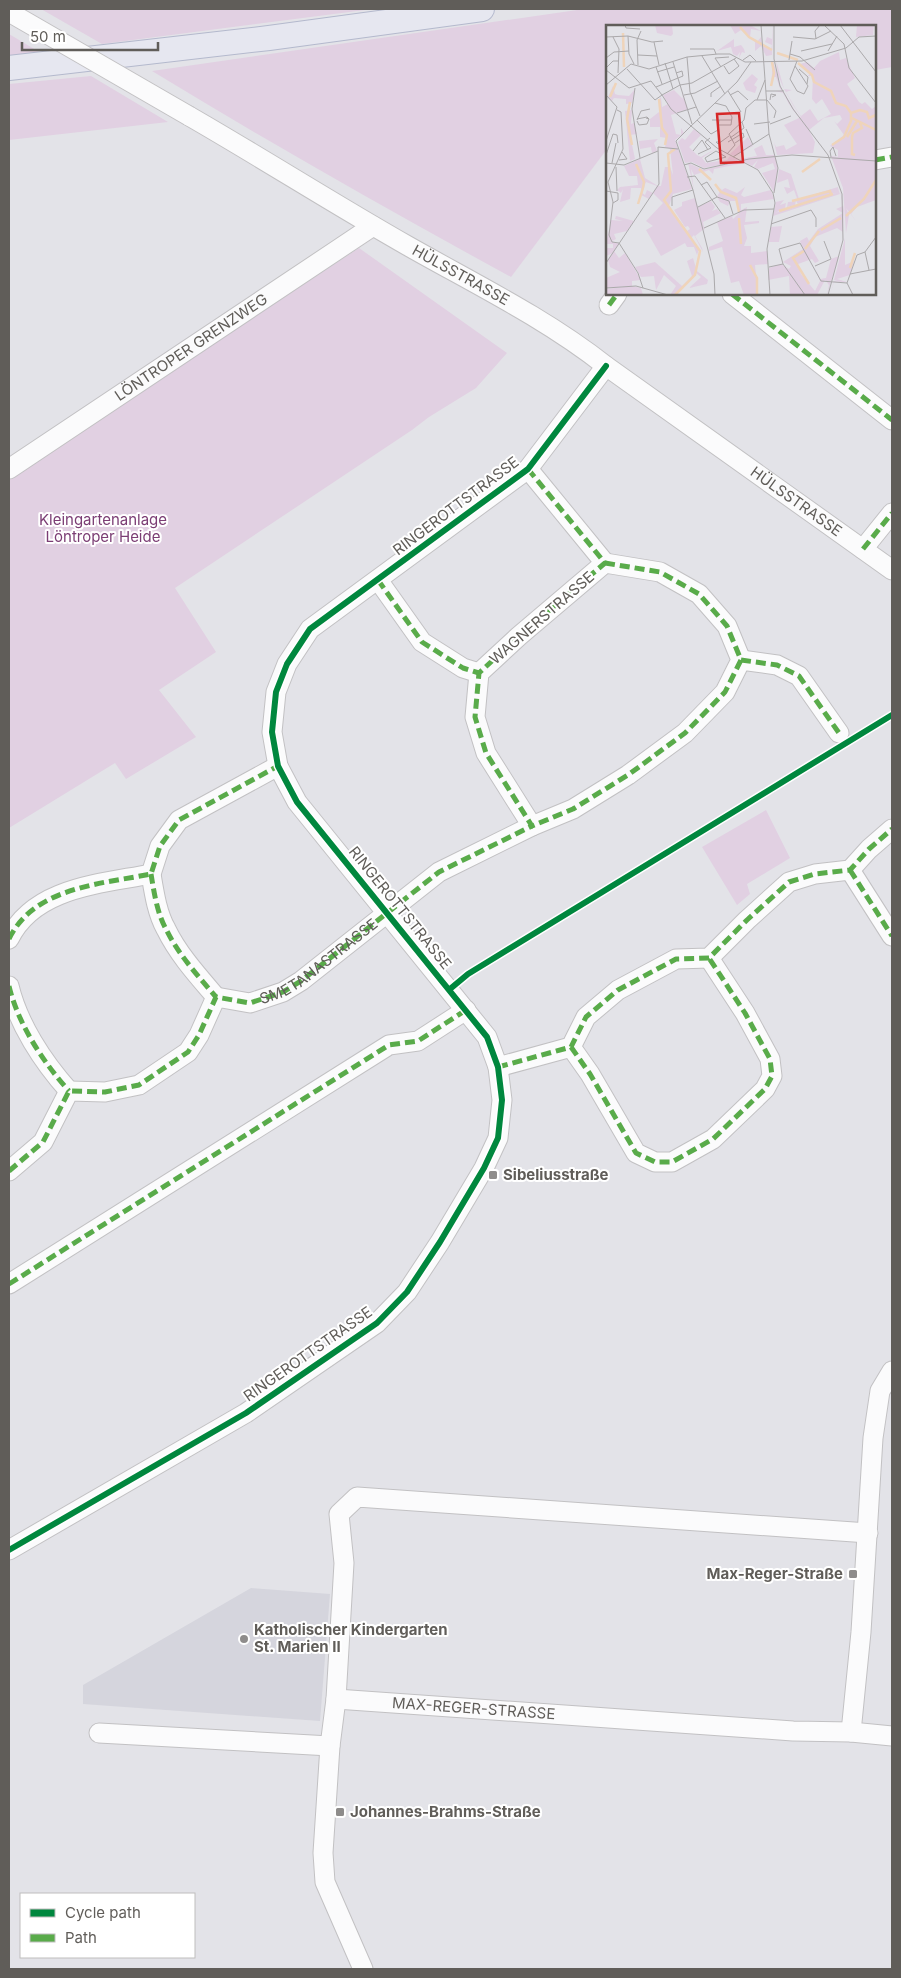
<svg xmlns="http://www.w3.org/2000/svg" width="901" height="1978" font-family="Inter,sans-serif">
  <rect width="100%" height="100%" fill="#e3e3e8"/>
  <!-- education -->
  <path fill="#d5d5dd" d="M251,1588L330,1594L320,1721L83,1704V1685Z"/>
  <!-- green -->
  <path fill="#e1d0e2" d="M41,9H373L102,44Z
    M584,9H892V67L875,70V26H607V149L511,277C390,211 270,143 152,71Z
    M9,34L41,53L9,56Z
    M91,76L168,122L9,140V84Z
    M359,248L507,353L476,388L429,417L412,430L175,588L216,652L159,690L196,737L126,779L115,763L9,828V478Z
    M766,810L790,858L747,884L750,894L737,905L702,847Z"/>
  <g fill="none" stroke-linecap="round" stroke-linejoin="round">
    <!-- minor casing -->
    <g stroke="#c2c1c3" stroke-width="21">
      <g id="minor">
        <path id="s1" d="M189,116C262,158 334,204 408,246C475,284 545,318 606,366L892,570"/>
        <path d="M875,160L892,157"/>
        <path d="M732,294L892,420"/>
        <path d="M609,305L617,294"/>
        <path id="s2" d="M9,469L373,226"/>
        <path d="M528,469L605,563"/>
        <path d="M863,549L892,513"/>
        <path d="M605,563L660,572L699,594L727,626L741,660L725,692L685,733L628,775L573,809L532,826L486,753L475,717L479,673L519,636Z"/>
        <path d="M378,580L422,642L463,668L479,673"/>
        <path d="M741,660L777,665L799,676L839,733"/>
        <path d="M850,870L892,936"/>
        <path d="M151,874C154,892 157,913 166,929C178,954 198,976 216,997"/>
        <path d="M9,939C34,887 101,884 151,874L160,846L179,820L278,766"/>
        <path d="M9,986C18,1024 43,1062 69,1091"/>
        <path d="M571,1047L590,1074L636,1153L655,1162H672L713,1139L765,1089L772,1076L770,1059L745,1013L709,958"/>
        <path d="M498,1067L571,1047L586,1017L618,990L676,959L709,958L747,920L789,882L815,874L850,870L869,849L892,829"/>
        <path d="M9,1171L43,1142L69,1091L105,1092L139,1085L188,1052L199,1035L216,997L250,1003L283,992L301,981L439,872L532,826"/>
        <path d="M9,1284L389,1045L418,1041L466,1010"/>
        <path d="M9,1550L246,1413L377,1323L407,1292L440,1242L484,1168L498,1138L502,1100L498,1067L487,1037L297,802L278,766L272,732L276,692L287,664L310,629L528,469L606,366"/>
        <path id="s3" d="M336,1699L793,1731L851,1732L892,1736"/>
        <path d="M851,1732L861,1632L873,1438L880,1391L892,1371"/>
        <path d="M99,1733L330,1746"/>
        <path d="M363,1969L325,1882L323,1853L330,1746L336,1699L344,1563L339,1514L357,1497L868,1533"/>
      </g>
    </g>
    <!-- major casing -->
    <g stroke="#b4b9cd" stroke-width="26">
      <path id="major" d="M9,68L269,38L482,9"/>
    </g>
    <!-- minor -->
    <use href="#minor" stroke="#fbfbfc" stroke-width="19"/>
    <!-- major -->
    <use href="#major" stroke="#e6e7f0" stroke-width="24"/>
    <!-- minor-bridge casing -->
    <g stroke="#c2c1c3" stroke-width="21" stroke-linecap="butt">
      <path id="minor-bridge" d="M9,12L189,116"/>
    </g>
    <!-- minor-bridge -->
    <use href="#minor-bridge" stroke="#fbfbfc" stroke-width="19"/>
    <!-- quiet -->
    <g stroke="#59ab4a" stroke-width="5" stroke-dasharray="10 5" stroke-linecap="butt">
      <path d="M875,160L892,157"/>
      <path d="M732,294L892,420"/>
      <path d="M609,305L617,294"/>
      <path d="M528,469L605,563"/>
      <path d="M863,549L892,513"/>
      <path d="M605,563L660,572L699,594L727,626L741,660L725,692L685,733L628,775L573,809L532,826L486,753L475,717L479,673L519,636Z"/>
      <path d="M378,580L422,642L463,668L479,673"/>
      <path d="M741,660L777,665L799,676L839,733"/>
      <path d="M850,870L892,936"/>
      <path d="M151,874C154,892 157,913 166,929C178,954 198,976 216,997"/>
      <path d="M9,939C34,887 101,884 151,874L160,846L179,820L278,766"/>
      <path d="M9,986C18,1024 43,1062 69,1091"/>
      <path d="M571,1047L590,1074L636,1153L655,1162H672L713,1139L765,1089L772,1076L770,1059L745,1013L709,958"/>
      <path d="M498,1067L571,1047L586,1017L618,990L676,959L709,958L747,920L789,882L815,874L850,870L869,849L892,829"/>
      <path id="s4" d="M9,1171L43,1142L69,1091L105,1092L139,1085L188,1052L199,1035L216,997L250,1003L283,992L301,981L439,872L532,826"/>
      <path d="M9,1284L389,1045L418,1041L466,1010"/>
    </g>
    <!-- cycleway casing -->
    <g stroke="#fff" stroke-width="9">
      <path id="cycleway" d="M450,989L468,974L892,715
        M9,1550L246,1413L377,1323L407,1292L440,1242L484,1168L498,1138L502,1100L498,1067L487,1037L297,802L278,766L272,732L276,692L287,664L310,629L528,469L606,366"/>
    </g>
    <!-- cycleway -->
    <use href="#cycleway" stroke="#00873e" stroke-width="6"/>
  </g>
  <!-- markers -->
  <g fill="#8e8c8b" stroke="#fff" stroke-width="2">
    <rect x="488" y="1170" width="10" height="10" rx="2.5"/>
    <rect x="848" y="1569" width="10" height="10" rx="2.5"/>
    <circle cx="244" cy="1639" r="5"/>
    <rect x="335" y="1807" width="10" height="10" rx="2.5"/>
  </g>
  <g text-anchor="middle" stroke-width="4" stroke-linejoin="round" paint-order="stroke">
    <!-- street labels -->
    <g font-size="15" fill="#605d59" stroke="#fff">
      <text dy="5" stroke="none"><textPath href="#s1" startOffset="315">HÜLSSTRASSE</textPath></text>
      <text dy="5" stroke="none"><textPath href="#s2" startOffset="219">LÖNTROPER GRENZWEG</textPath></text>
      <text dy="5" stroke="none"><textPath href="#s1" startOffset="720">HÜLSSTRASSE</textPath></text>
      <text transform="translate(456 506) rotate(-37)" y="5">RINGEROTTSTRASSE</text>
      <text transform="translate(542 618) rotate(-41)" y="5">WAGNERSTRASSE</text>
      <text transform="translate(400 908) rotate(51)" y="5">RINGEROTTSTRASSE</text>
      <text dy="5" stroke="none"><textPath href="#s4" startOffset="409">SMETANASTRASSE</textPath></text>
      <text transform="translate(308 1354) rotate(-35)" y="5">RINGEROTTSTRASSE</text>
      <text dy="5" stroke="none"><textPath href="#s3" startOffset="138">MAX-REGER-STRASSE</textPath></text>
    </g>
    <!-- park labels -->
    <g font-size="15" fill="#7b3d74" stroke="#fff">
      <text x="103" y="525">Kleingartenanlage<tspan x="103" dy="17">Löntroper Heide</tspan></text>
    </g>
    <!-- poi labels -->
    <g font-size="15" font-weight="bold" fill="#605d59" stroke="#fff" text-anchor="start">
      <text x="503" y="1180">Sibeliusstraße</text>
      <text x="843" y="1579" text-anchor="end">Max-Reger-Straße</text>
      <text x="254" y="1635">Katholischer Kindergarten<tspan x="254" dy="17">St. Marien II</tspan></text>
      <text x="350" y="1817">Johannes-Brahms-Straße</text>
    </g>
  </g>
  <!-- overview -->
  <g transform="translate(606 25)">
    <rect width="270" height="270" fill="#e3e3e8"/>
    <path d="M49,0H66L67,9L65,11L51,8ZM124,0H144L155,6L145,4L144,12L151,17L155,12L156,20L165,25L166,20L159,17L161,12L166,14L167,0L166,34V30L160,31L155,21L149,26V17L135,5L129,9ZM251,0H268L267,10L250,12ZM128,14V22L135,20L138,24L139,28L136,27L133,33L134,27L131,31L127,29L125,22L111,26ZM233,27L234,35L240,33L249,53L241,59L253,77L256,79L259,77L266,84L270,81V175L251,182L245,189L250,196L240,183L243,190L240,208L237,163L225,131L232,132V125L224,121L238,110L228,96L231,99L236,94L234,90L218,93L203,105L209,117L207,128L171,130L168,117L170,122L178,120L180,125L191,119L178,100L193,93L183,79L177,68L169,66H175L170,52H167L166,58L165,61L167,36L176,66V67H177L193,92H195L187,80L178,64L172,50L170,35L178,64L186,65L180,67L190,84L195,91L204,84L212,96L225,89L216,74L210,79L206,74L207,51H202L204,48L194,39L201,37L208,43L214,36ZM146,49L152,54L148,60L151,62L149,68L140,65L137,58ZM7,61L9,69L12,70L23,71L29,64L26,78L20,79V74L8,73L6,76L2,72ZM68,65L77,74L76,68L82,84L65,90L70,109L75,110V103L78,108L69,115L86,164L67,169L63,181L81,206L84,204L82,201L79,202L68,185L76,181V177L89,173L92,182L105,176L109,182L106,186L111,184L115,188L97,197L99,208L98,204L89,211L96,223L97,227L88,210L84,214L93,224L91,230L88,222H81L79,218L55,231L40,205L47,201L40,196L57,178L47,168L51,161L40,157L36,168L39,170L41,165L47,168L43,174L35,170V163H25L24,174L14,177L17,164L15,168L11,165L14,162L32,160L31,151H23L18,141L34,134L39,153L52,161H55L59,142H64L67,150L64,124L59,122L61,113L54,112V102H44V94L53,87V74L55,72L56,82L62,79L57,70ZM26,85L25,99L28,98L31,109L24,110L29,134L24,136L19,86ZM88,104L95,110L83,122L91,130L95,132L111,123L96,133L100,138L121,135L124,131L133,135L128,137L138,138L108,144L107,149L103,145L88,150L85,144L88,165L82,138L98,145L128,137L98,143L86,137L79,138L72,117L76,113L79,115ZM142,112L147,121L128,131L124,129ZM52,114L48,118L51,126L46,128L45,122L34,124L33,116ZM166,116L172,143L168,167L156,148L169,144L167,138L152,144L148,142L152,135L146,141L133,134L151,131L148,124L156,120L160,130H169ZM173,144L185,149L193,174L232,162V163L234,169L167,191L170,177L178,175L174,180L180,178L179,183L169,188L233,167L192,179L190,176L189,180L181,182L182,177L192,176L188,165L181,169L178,162L184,163L182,154L171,158ZM109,159L116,165L119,163L131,168L139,162L135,170L138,172L165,165L168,174L135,179V185L141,182L139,197L153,196V198L138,200L141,213L138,221H145V228L161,226L162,239L149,240L152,270H138L133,256L125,258L116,222L103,226V222L117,216L111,197L126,191L127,194L133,188L131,176H124L122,181L114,177L111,172L114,166ZM233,161L236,173L238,185L237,207L231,203L209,212L204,221L213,236L209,238L206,234L192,239L195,249L209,266L214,256L210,244L214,254L220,253L225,234L233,231L221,270L223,260L219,255L211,270H184L183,251L162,255L163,243L175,239L183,244L185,241L177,237L197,224L194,216L201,212L203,216L212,204L237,188L230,184L237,181ZM10,191L28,196L21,206L8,209L10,214L6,216L13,219L8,226L13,233L19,228L35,255L26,256V261L0,263V253L14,247L4,242L2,235L7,228L0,231V223H7V219H0L5,195L17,196L9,194ZM176,201L173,217H163L165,202ZM239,213V240L248,236L244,250L231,254L241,257H228L224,270L228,256L235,257L228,255ZM87,233L91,246L102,255L101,259L83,263L95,252L90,248L70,270H64L70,261L58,250L50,265L48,251L35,252L29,242L49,237L76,261L86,251L81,236ZM26,261L35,263L37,270H0V264Z" fill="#e1d0e2"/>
    <path fill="none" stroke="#efd4ba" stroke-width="2.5" d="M134,2L143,12L166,25M17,8L18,42M171,28L192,35M192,38L206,50L208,57L225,66L230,78L240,81L245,88L254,85L261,87L263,93L270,90M165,61L168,48L166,37M4,72L10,58M53,74L56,103L61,110L59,120M24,77L21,94L26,120M246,93L270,105M241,112L251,96M226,120L238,112L245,96V87M69,124L62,129L65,166L58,175L94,226L89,250L69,270M249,130L246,129V112L247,108L256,103L254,98M30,139L38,157L37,163M93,144L105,155M196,147L214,134M109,159L115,167L130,173L133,187M186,176L224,166L225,169M32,179L37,163M173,186L227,169M240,191L258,174L270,155M133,193L135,219M215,205L235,193M199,224L213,206M198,226L187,233L203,259M144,240L151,253V270M244,243L249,228"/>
    <path fill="none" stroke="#aba9ab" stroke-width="1" d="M19,0L20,3L34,4M155,0L163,109L172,143L168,168M168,0V34L174,61L187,84L222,130L236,169L237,215L222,270M218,0L238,19L243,43L270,78M234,0L270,47M22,11L23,29L28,39M0,12L22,11L46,17L57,16M7,12L13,24L12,48M187,12L209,14L225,6M210,14L209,6L214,0M48,17L53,40M84,24H108L110,29M195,26L226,19M222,26L231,11M184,29L194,32L209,45M32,30L51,31M96,31L119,69M81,32L84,67L94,91M0,33L8,27L23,26M137,35L144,30L150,36M183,35L186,16M67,37L86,99M145,37L131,57L85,101L111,123L152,145L167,168L169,178L161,224L164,270M59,38L67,64M32,40L31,15L35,6M118,41L123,49L133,41L128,34M189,41L202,61L198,69L191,66L184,54L191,36M50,42L56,59M115,42L109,33L123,32M0,43L7,36H13M21,44L49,75M193,44L202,52L201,59M0,45L23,63L45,56L56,70L74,60L86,58L130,33M51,47L68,42M0,60L25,39L43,44L81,32L112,29H124L139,37L196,36L240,23L253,12L270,11M50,62L77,51L76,46L70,48M29,63L26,84L34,133M122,66L135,87M160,66H178M0,70L11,82L0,116M78,70L89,68L112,56M124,70L132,66L142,75M105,72V68L115,61M49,75L56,70L65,84L85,101L70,116L87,165M151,75L159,55M161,75L170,86L168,93M164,75L165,69L170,70L166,72M109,78L120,81L126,92L125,100H113M11,85L15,87L17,124L2,157L7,177L3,210L6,217L13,218L32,248L37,263M71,88L90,82M31,94L41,92L43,94L40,93M31,95L35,86L44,84M91,95L105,109L112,105L113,95M106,95H126M31,96L33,100L41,99L43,94M148,99L164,97M164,99L185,91M140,104L147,120M124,113L138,103L136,97M114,117H110L112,119L123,111M122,117L137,108L138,112L129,118M87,126L96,115L102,125M110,126L120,132L101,137L99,133ZM92,129L105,123L99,117L104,113M121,129L129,120L123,109L138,95L140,83L149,75H161M0,130L7,109L11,110L12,118M127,132L163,109M225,132L224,126L227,122L230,131M13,135L21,134L16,127M0,138L18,140L52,126M6,138L10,118M78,140L85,138L98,144L143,134L186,130L270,136M10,142L11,166M81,152L89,151L119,193M0,166L12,168V175L7,178M111,172L123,176L127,189M66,181V172L87,165L108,249L109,270M92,182L111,172L101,157L95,160M165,199L205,185L210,193V202M98,203L138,185L168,184M259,227L263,245M0,238L53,159L52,122L72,124M177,239L173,224L194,218L215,256M209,241L225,234L218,216M163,242L177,239L199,270M244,249L270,244M215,256L241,258M0,263L30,261L62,270M247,270L241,258L251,230L259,227L270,212"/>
    <path fill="#d62828" fill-opacity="0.15" stroke="#d62828" stroke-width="2.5" d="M133,88L137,137L115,138L111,89Z"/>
    <rect width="270" height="270" fill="none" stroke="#605d59" stroke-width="2.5"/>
  </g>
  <!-- border -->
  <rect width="901" height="1978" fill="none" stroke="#605d59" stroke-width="20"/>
  <!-- legend -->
  <rect x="20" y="1893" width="175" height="65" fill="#ffffff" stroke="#bfbebd"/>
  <rect x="30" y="1909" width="25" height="8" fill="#00873e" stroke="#bfbebd"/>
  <text x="65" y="1918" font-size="15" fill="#605d59">Cycle path</text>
  <rect x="30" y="1934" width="25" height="8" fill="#59ab4a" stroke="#bfbebd"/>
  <text x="65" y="1943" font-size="15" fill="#605d59">Path</text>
  <!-- scale -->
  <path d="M22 42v8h136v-8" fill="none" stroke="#605d59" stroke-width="2.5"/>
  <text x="30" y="42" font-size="15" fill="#605d59" stroke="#ffffff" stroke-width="4" paint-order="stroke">50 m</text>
</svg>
